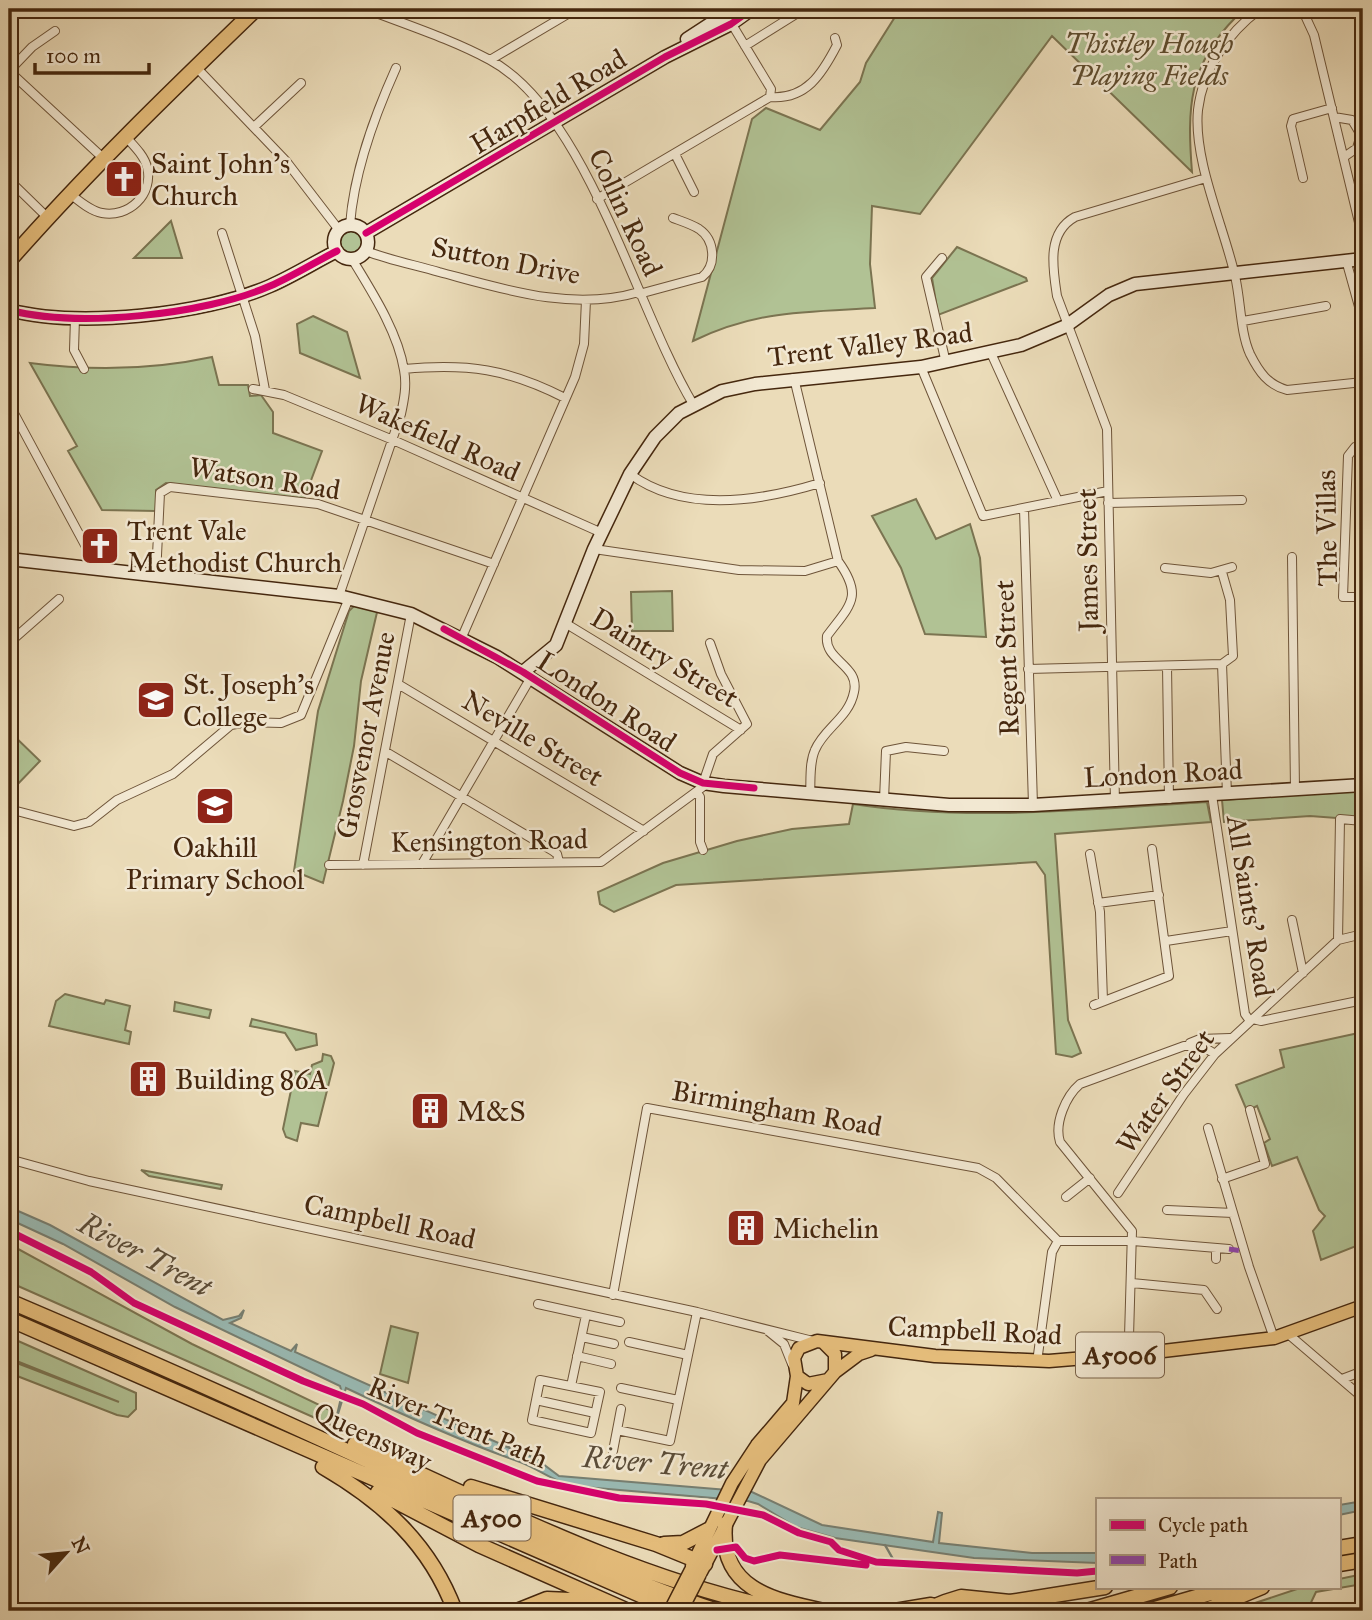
<svg xmlns="http://www.w3.org/2000/svg" width="1372" height="1620" font-family="'IM FELL Great Primer',serif">
  <rect width="100%" height="100%" fill="#ebdcb9"/>
  <filter id="stains"><feTurbulence type="fractalNoise" baseFrequency=".00286" numOctaves="4"/><feColorMatrix values="0 0 0 0 .2 0 0 0 0 .09 0 0 0 0 .02 0 0 0 .5 -.17"/></filter>
  <radialGradient id="worn" r=".72"><stop offset=".6" stop-color="#630" stop-opacity="0"/><stop offset="1" stop-color="#630" stop-opacity=".3"/></radialGradient>
  <!-- green -->
  <path fill="#b1c294" stroke="#7b7451" stroke-width="2" d="M900,9H1228L1236,17C1188,65 1187,109 1192,172L1052,36L920,214L872,206L870,264L875,308C806,312 757,310 693,341L752,119L766,108L820,130L860,82L866,63Z
    M171,221L182,258H134Z
    M340 242a12 12 0 1 1 24 0a12 12 0 1 1-24 0Z
    M957,247L1026,278L1027,281L938,315L932,278Z
    M313,316L347,332L360,378L300,353L297,324Z
    M212,357L219,385H248L250,396L261,395L273,412V433L322,451L304,499L166,483L156,490V511L102,510L68,451L77,446L30,363C91,371 152,370 212,357Z
    M916,499L936,539L970,524L980,558L986,637L925,634L901,568L872,516Z
    M672,591L673,631H632L631,592Z
    M356,604L378,608L361,681L354,746L343,801L323,883L294,871L318,711L349,611Z
    M9,731L40,761L13,789L9,785Z
    M1363,790V820L1310,816L1224,822L1222,800Z
    M1207,802L1211,822L1055,834L1068,1020L1081,1053L1072,1057L1056,1054L1045,875L1036,862L676,885L614,912L600,904L598,892L663,863L737,841L792,829L849,824L853,804C969,822 1090,809 1207,802Z
    M65,994L104,1004L106,1000L130,1006L125,1030L131,1032L129,1044L49,1026L56,1001Z
    M175,1002L211,1010L209,1018L174,1011Z
    M252,1019L316,1034L317,1045L296,1050L285,1033L250,1026Z
    M1363,1032V1249L1361,1244L1321,1260L1313,1231L1325,1216L1319,1210L1297,1157L1272,1166L1264,1143L1270,1139L1257,1106L1247,1111L1236,1085L1284,1067L1280,1050Z
    M323,1054L331,1056L334,1063L318,1126L301,1123L297,1141L286,1137L283,1129L295,1071L310,1074L312,1065L322,1061Z
    M141,1170L222,1185L221,1189L149,1176Z
    M9,1244L192,1344L334,1412L331,1425L9,1282Z
    M391,1326L418,1333L408,1383L380,1374Z
    M9,1337L136,1393V1409L128,1417L117,1415L12,1374L9,1372V1360L119,1402L9,1358Z
    M1363,1574V1584L1316,1592L1307,1611H1231L1300,1588L1339,1587V1579Z"/>
  <!-- water -->
  <path fill="#99bab4" stroke="#777f72" stroke-width="2" d="M9,1207L50,1225L223,1320L239,1316L244,1310L241,1318L230,1323L291,1351L297,1344L295,1352L505,1446L512,1444L507,1447L535,1458L559,1476L752,1492L822,1525L933,1542L938,1512L942,1513L939,1543L1032,1553H1097V1563L974,1558L835,1538L796,1527L758,1504L748,1501L573,1486C552,1481 539,1469 520,1462C460,1441 403,1415 346,1388L335,1424L342,1393L340,1386L175,1307L63,1244L9,1219Z
    M1363,1501V1510L1339,1515V1505Z"/>
  <g fill="none" stroke-linecap="round" stroke-linejoin="round">
    <!-- stream -->
    <path stroke="#777f72" stroke-width="2.5" d="M885,1545L893,1559"/>
    <!-- street casing -->
    <g stroke="#6e5439" stroke-width="10">
      <path id="street" d="M366,9C407,25 451,39 490,60C587,112 636,309 693,404
        M1260,9C1228,33 1203,68 1198,110C1193,160 1224,227 1235,276C1241,301 1240,332 1250,354C1259,372 1268,385 1287,390L1363,382
        M1302,9L1314,35L1363,239
        M55,31L32,47L9,71L103,158
        M745,46L804,9
        M490,60L566,15L572,9
        M196,67L286,161L339,230
        M770,97C806,100 822,74 837,45L835,38
        M1334,117L1352,120L1361,135L1357,148L1344,157
        M255,126L301,83
        M675,154L694,192
        M1303,178L1291,126L1293,119L1332,108
        M9,180L47,217
        M69,193C78,200 90,211 102,213C128,218 154,195 147,167C144,155 133,145 125,136
        M597,199L770,97L771,89L730,21
        M350,225C354,171 374,117 396,68
        M222,233L255,336L265,390
        M366,251C389,260 415,265 439,272C503,289 572,312 639,292
        M942,258L926,277L946,363
        M1346,260L1363,321
        M639,294L702,277C717,265 715,240 699,229C691,224 681,221 673,218
        M75,318L74,350L84,369
        M1243,321L1326,306
        M991,353L1058,501
        M921,367L983,516L1108,491
        M404,369C468,363 508,369 565,398
        M253,389L284,395L393,440L602,533
        M9,404L92,558L93,567
        M1355,447L1348,456L1343,597H1363
        M630,474C684,514 761,501 820,483
        M1108,503L1242,500
        M1024,509L1033,805
        M594,549L739,570L805,571L838,561L794,378
        M1292,557L1295,790
        M1165,568L1211,573L1232,567
        M1222,572L1230,600L1233,656L1222,664L1227,794
        M156,576L160,493L170,487L318,504L494,564
        M339,596L401,414C404,400 407,385 404,370C398,332 372,292 352,259
        M565,623L741,730
        M462,637L575,377L584,344L586,300
        M9,643L59,599
        M1167,666L1169,799
        M1028,669L1222,664
        M398,684L644,831
        M386,752L553,851L557,854L559,862
        M703,783L713,754L747,724L721,674L710,643
        M697,793L700,797V842L703,850
        M810,794C811,781 809,763 815,750C824,728 849,718 854,692C860,665 824,661 827,636C850,605 864,597 838,561
        M1212,795L1245,1014L1250,1021
        M884,800L886,751L906,747L944,751
        M1115,802L1107,429L1057,296C1053,269 1046,233 1075,217L1206,178
        M9,809L74,826L89,822L117,800L173,774L231,725L247,722L281,723L301,715L349,598
        M1090,854L1100,912L1103,1001
        M422,864L530,679
        M329,865L601,862L708,783
        M363,865L411,614
        M1098,903L1159,895
        M1292,920L1303,973
        M1338,940L1340,819L1363,821
        M1166,941L1232,931
        M1094,1005L1169,976L1152,849
        M1253,1019L1261,1021L1363,1000
        M1190,1043L1200,1039L1230,1038
        M1208,1128L1249,1267L1274,1338
        M9,1159L89,1181L697,1312L813,1341
        M1222,1179L1265,1164L1250,1110
        M1118,1193L1184,1094L1215,1054L1338,940L1363,934
        M1066,1197L1090,1178
        M1167,1210L1233,1213
        M1216,1259V1249
        M1132,1283L1204,1290L1217,1309
        M613,1295L647,1108L978,1168L996,1178L1058,1241
        M538,1304L620,1322
        M768,1331L784,1344L792,1364
        M1287,1333L1363,1398
        M582,1337L614,1344
        M1129,1337L1132,1231L1060,1142C1054,1123 1066,1096 1080,1084L1184,1046H1202L1215,1054
        M629,1342L688,1355
        M577,1356L611,1364
        M1037,1362L1052,1252L1058,1241H1133L1229,1249
        M1342,1379L1363,1371
        M540,1380L600,1392L591,1433L532,1420Z
        M571,1386L586,1315
        M621,1388L678,1400
        M536,1400L595,1413
        M617,1430L670,1441L697,1312
        M613,1451L621,1409"/>
    </g>
    <!-- secondary casing -->
    <g stroke="#45270e" stroke-width="15">
      <path id="secondary" d="M687,39L733,9
        M334 242a17 17 0 1 1 34 0a17 17 0 1 1-34 0Z
        M366,233L665,57L731,24L752,9
        M9,310C78,328 204,315 270,286C293,276 315,262 337,251
        M9,559L339,596L411,614L497,657L680,773L703,783L724,786L949,805H1033L1363,785
        M523,672L556,645L594,549L630,474L655,437L679,413L722,391L755,384L921,367L1021,345L1066,326L1109,295L1135,284L1363,259"/>
    </g>
    <!-- primary casing -->
    <g stroke="#45270e" stroke-width="15">
      <path id="primary" d="M835,1372L859,1354L871,1350
        M828,1380L808,1384L797,1376L794,1358L799,1348L817,1341L935,1356L1049,1361L1146,1353L1274,1338L1363,1306
        M692,1566L732,1483L757,1445L793,1403L797,1376
        M701,1572L760,1460L835,1372V1354L824,1343"/>
    </g>
    <!-- highway casing -->
    <g stroke="#45270e" stroke-width="17">
      <path id="highway" d="M9,261C87,172 171,91 256,9
        M9,1301C136,1355 261,1411 386,1469C495,1520 603,1573 717,1611
        M9,1319L677,1611
        M355,1444C494,1507 640,1582 789,1611
        M323,1467C383,1502 430,1544 455,1611
        M471,1487L656,1544L705,1564
        M378,1492L479,1545L628,1611
        M725,1524C719,1588 771,1600 824,1611
        M664,1544L683,1543L708,1530
        M1339,1548L1363,1544
        M1339,1564L1363,1560
        M945,1602L961,1597L1010,1602L1105,1587
        M517,1611L547,1599L592,1601
        M895,1611L931,1605
        M923,1611L945,1602L972,1611
        M1087,1611L1170,1587
        M1148,1611L1231,1587
        M1204,1611L1262,1587"/>
    </g>
    <!-- street -->
    <use href="#street" stroke="#f2e8d2" stroke-width="8"/>
    <!-- secondary -->
    <use href="#secondary" stroke="#f2e8d2" stroke-width="12"/>
    <!-- primary -->
    <use href="#primary" stroke="#e6be7c" stroke-width="12"/>
    <!-- highway -->
    <use href="#highway" stroke="#e6be7c" stroke-width="14"/>
    <!-- primary-bridge casing -->
    <g stroke="#45270e" stroke-width="15" stroke-linecap="butt">
      <path id="primary-bridge" d="M670,1611L691,1570
        M681,1611L700,1574"/>
    </g>
    <!-- primary-bridge -->
    <use href="#primary-bridge" stroke="#e6be7c" stroke-width="12"/>
    <!-- quiet -->
    <path stroke="#8e44ad" stroke-width="5" stroke-dasharray="10 5" stroke-linecap="butt" d="M1229,1249L1243,1251"/>
    <!-- cycleway casing -->
    <g stroke="#f2e8d2" stroke-width="11">
      <path id="cycleway" d="M366,233L665,57L731,24L752,9
        M9,310C78,328 204,315 270,286C293,276 315,262 337,251
        M444,629L523,672L680,773L703,783L754,788
        M9,1231L91,1272L134,1303L303,1381L363,1404L417,1433L537,1481L619,1498L706,1504L763,1515L799,1533L831,1542L839,1550L876,1562L1077,1573L1097,1571
        M717,1550L736,1547L745,1558L754,1561L780,1555L866,1565"/>
    </g>
    <!-- cycleway -->
    <use href="#cycleway" stroke="#d6006c" stroke-width="7"/>
  </g>
  <!-- icons -->
  <defs>
    <g id="church-square" transform="scale(2.0125)"><rect x="-9" y="-9" width="18" height="18" rx="4" fill="#8f2418" stroke="#f2e8d2"/><path d="M-1.2-6h2.4v3.5h3.3v2.4h-3.3V6h-2.4V-.1h-3.3v-2.4h3.3Z" fill="#fff"/></g>
    <g id="school-square" transform="scale(2.0125)"><rect x="-9" y="-9" width="18" height="18" rx="4" fill="#8f2418" stroke="#f2e8d2"/><path d="M0-5L7-2L0 1L-7-2ZM-4 1L0 2.5L4 1V4Q0 6-4 4Z" fill="#fff"/></g>
    <g id="building-square" transform="scale(2.0125)"><rect x="-9" y="-9" width="18" height="18" rx="4" fill="#8f2418" stroke="#f2e8d2"/><path d="M-4-6H4V6H1V3H-1V6H-4ZM-2.5-4.3h1.7v1.8h-1.7ZM.8-4.3h1.7v1.8H.8ZM-2.5-1h1.7V.8h-1.7ZM.8-1h1.7V.8H.8Z" fill="#fff"/></g>
  </defs>
  <g fill-rule="evenodd">
    <use href="#church-square" x="124" y="179"/>
    <use href="#church-square" x="100" y="546"/>
    <use href="#school-square" x="156" y="700"/>
    <use href="#school-square" x="215" y="806"/>
    <use href="#building-square" x="148" y="1079"/>
    <use href="#building-square" x="430" y="1111"/>
    <use href="#building-square" x="746" y="1228"/>
  </g>
  <g text-anchor="middle" stroke-width="5" stroke-linejoin="round" paint-order="stroke">
    <!-- shield labels -->
    <g fill="#f2e8d2" stroke="#796149" stroke-width="2">
      <rect x="1076" y="1332.5" width="88" height="45" rx="5"/>
      <rect x="453.5" y="1495.5" width="77" height="45" rx="5"/>
    </g>
    <g font-size="26" font-weight="bold" fill="#45270e">
      <text x="1120" y="1364">A5006</text>
      <text x="492" y="1527">A500</text>
    </g>
    <!-- park labels -->
    <g font-size="28" font-style="italic" fill="#604e30" stroke="#f2e8d2">
      <text x="1149" y="53">Thistley Hough<tspan x="1149" dy="32">Playing Fields</tspan></text>
    </g>
    <!-- street labels -->
    <g font-size="28" fill="#45270e" stroke="#f2e8d2">
      <text transform="translate(548 101) rotate(-31)" y="10">Harpfield Road</text>
      <text transform="translate(626 212) rotate(65)" y="10">Collin Road</text>
      <text transform="translate(506 260) rotate(11)" y="10">Sutton Drive</text>
      <text transform="translate(870 344) rotate(-7)" y="10">Trent Valley Road</text>
      <text transform="translate(438 437) rotate(24)" y="10">Wakefield Road</text>
      <text transform="translate(265 478) rotate(9)" y="10">Watson Road</text>
      <text transform="translate(1326 528) rotate(-91)" y="10">The Villas</text>
      <text transform="translate(1087 560) rotate(-91)" y="10">James Street</text>
      <text transform="translate(665 657) rotate(31)" y="10">Daintry Street</text>
      <text transform="translate(1006 658) rotate(-92)" y="10">Regent Street</text>
      <text transform="translate(607 701) rotate(33)" y="10">London Road</text>
      <text transform="translate(365 735) rotate(-79)" y="10">Grosvenor Avenue</text>
      <text transform="translate(533 738) rotate(31)" y="10">Neville Street</text>
      <text transform="translate(1163 773) rotate(-3)" y="10">London Road</text>
      <text transform="translate(489 840) rotate(-1)" y="10">Kensington Road</text>
      <text transform="translate(1251 906) rotate(81)" y="10">All Saints' Road</text>
      <text transform="translate(1165 1091) rotate(-54)" y="10">Water Street</text>
      <text transform="translate(777 1108) rotate(10)" y="10">Birmingham Road</text>
      <text transform="translate(390 1221) rotate(12)" y="10">Campbell Road</text>
      <text transform="translate(975 1330) rotate(3)" y="10">Campbell Road</text>
      <text transform="translate(458 1422) rotate(23)" y="10">River Trent Path</text>
      <text transform="translate(373 1436) rotate(25)" y="10">Queensway</text>
    </g>
    <!-- poi labels -->
    <g font-size="28" fill="#45270e" stroke="#f2e8d2" text-anchor="start">
      <text x="151" y="173">Saint John's<tspan x="151" dy="32">Church</tspan></text>
      <text x="127" y="540">Trent Vale<tspan x="127" dy="32">Methodist Church</tspan></text>
      <text x="183" y="694">St. Joseph's<tspan x="183" dy="32">College</tspan></text>
      <text x="215" y="857" text-anchor="middle">Oakhill<tspan x="215" dy="32">Primary School</tspan></text>
      <text x="175" y="1089">Building 86A</text>
      <text x="457" y="1121">M&amp;S</text>
      <text x="773" y="1238">Michelin</text>
    </g>
    <!-- water labels -->
    <g font-size="30" font-style="italic" fill="#5a4c38" stroke="#f2e8d2">
      <text transform="translate(145 1255) rotate(28)" y="10">River Trent</text>
      <text transform="translate(655 1463) rotate(5)" y="10">River Trent</text>
    </g>
  </g>
  <!-- margin -->
  <rect width="1372" height="1620" fill="none" stroke="#ebdcb9" stroke-width="35"/>
  <rect x="10" y="10" width="1351" height="1599" fill="none" stroke="#45270e" stroke-width="3.5"/>
  <rect x="18" y="18" width="1337" height="1585" fill="none" stroke="#45270e" stroke-width="2"/>
  <!-- legend -->
  <rect x="1096" y="1498" width="245" height="91" fill="#f2e8d2" stroke="#ad9b84" stroke-width="2"/>
  <rect x="1110" y="1520" width="35" height="10" fill="#d6006c" stroke="#ad9b84" stroke-width="2"/>
  <text x="1158" y="1532" font-size="21" fill="#45270e">Cycle path</text>
  <rect x="1110" y="1555" width="35" height="10" fill="#8e44ad" stroke="#ad9b84" stroke-width="2"/>
  <text x="1158" y="1568" font-size="21" fill="#45270e">Path</text>
  <!-- north arrow -->
  <g transform="translate(66 1553) rotate(63)" stroke="#f2e8d2" stroke-width="5" paint-order="stroke">
  <path d="M0-5L12 26L0 18L-12 26Z" fill="#45270e"/>
  <text y="-10" font-size="19" font-weight="bold" text-anchor="middle" fill="#45270e">N</text>
  </g>
  <!-- scale -->
  <path d="M35 63v10h114v-10" fill="none" stroke="#45270e" stroke-width="3.5"/>
  <text x="46" y="63" font-size="21" fill="#45270e" stroke="#f2e8d2" stroke-width="5" paint-order="stroke">100 m</text>
  <rect width="100%" height="100%" filter="url(#stains)"/>
  <rect width="100%" height="100%" fill="url(#worn)"/>
</svg>
